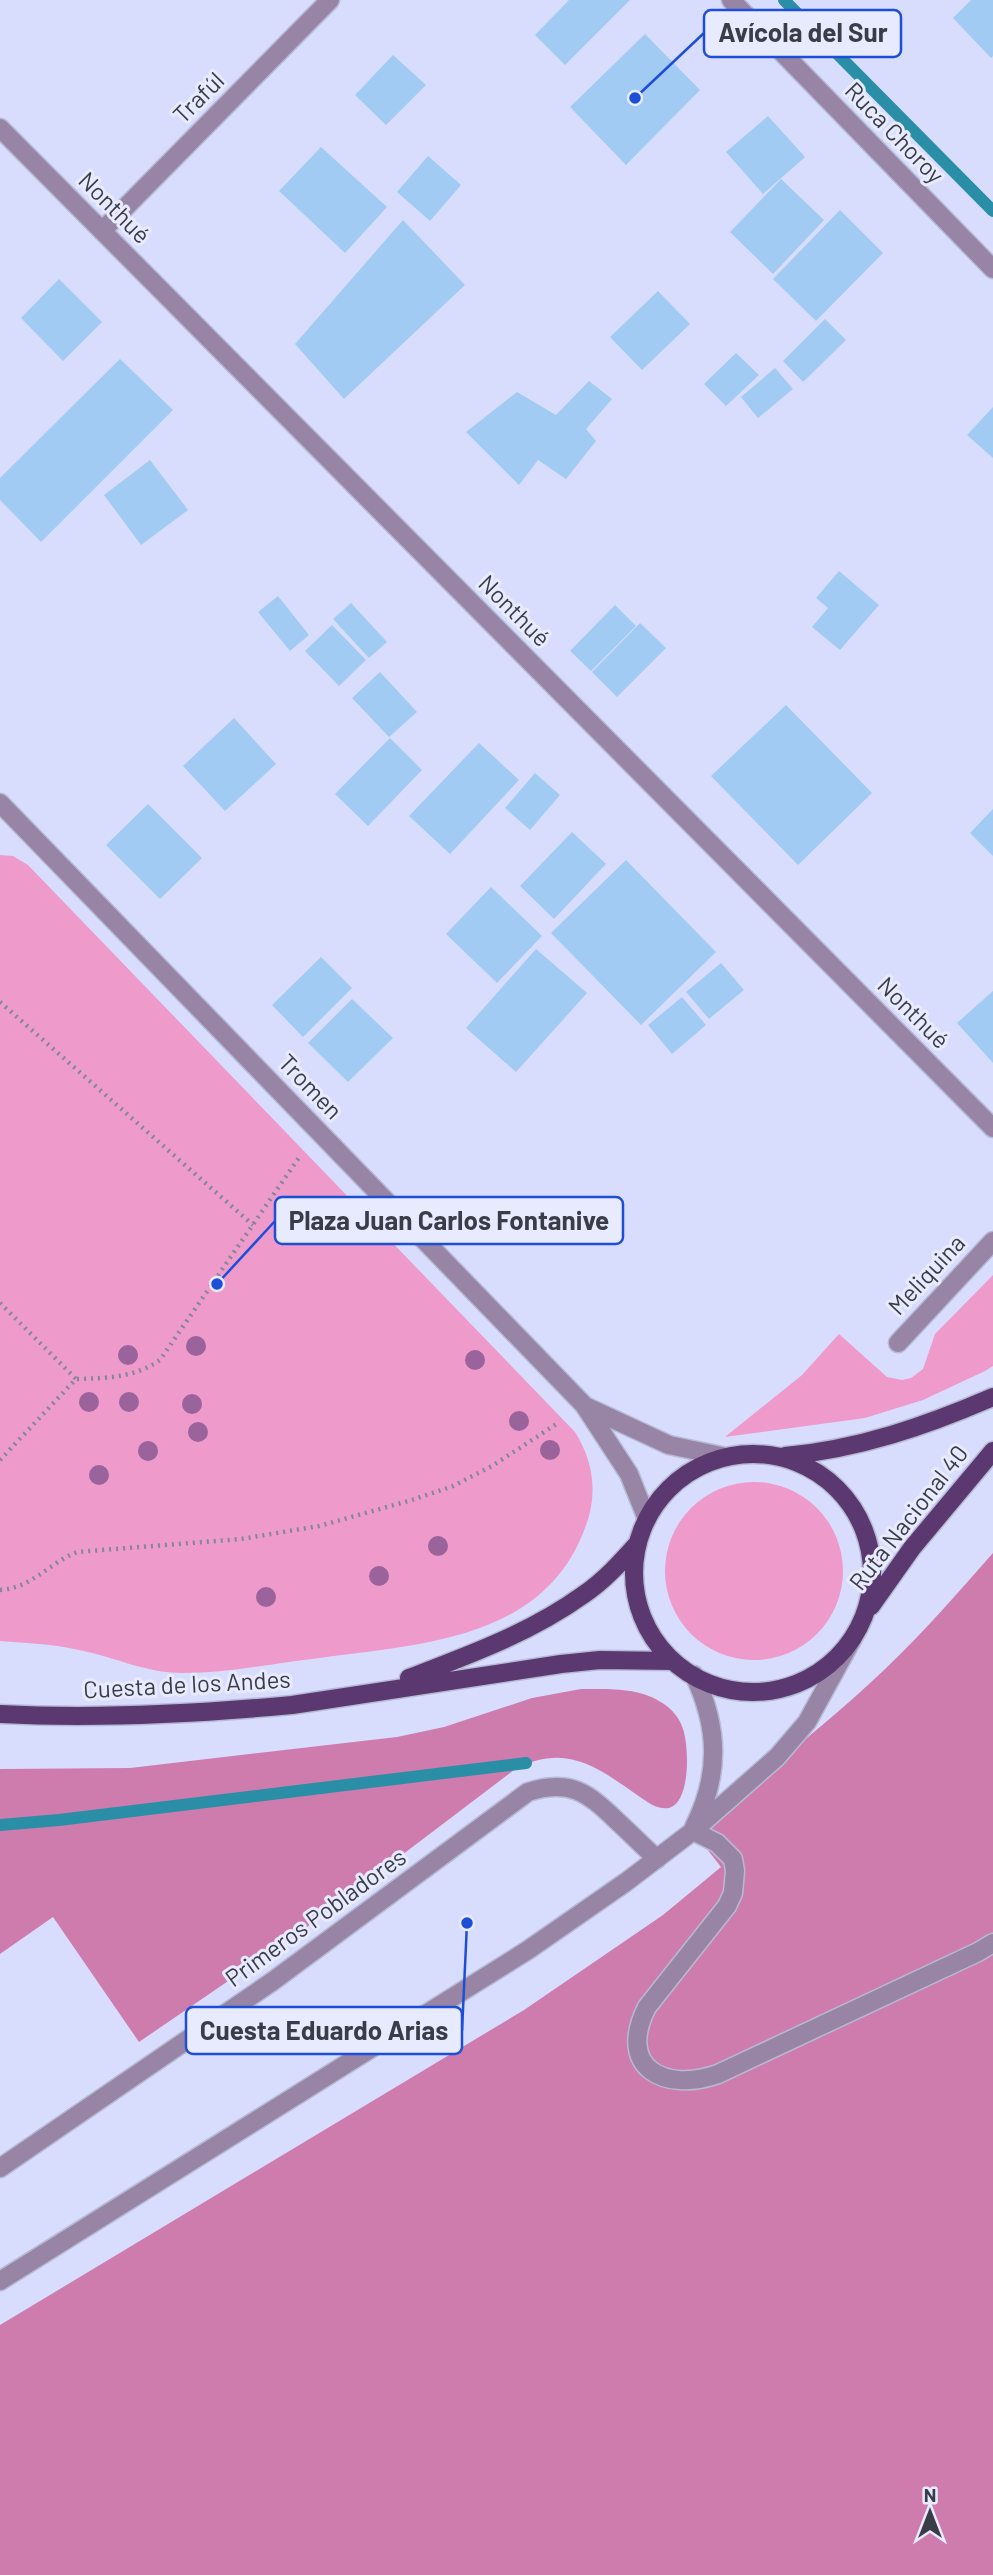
<svg xmlns="http://www.w3.org/2000/svg" width="993" height="2575" font-family="Barlow,sans-serif">
  <rect width="100%" height="100%" fill="#d9ddfd"/>
  <!-- green -->
  <path fill="#ee9bcc" d="M0,855L13,856L28,865L575,1432C594,1462 598,1495 585,1528C544,1640 421,1644 320,1658C275,1663 228,1673 183,1673C145,1673 115,1657 79,1650C53,1644 26,1643 0,1641Z
    M993,1275V1366L985,1371L923,1400L865,1418L725,1437L802,1375L839,1334L887,1377L902,1380L911,1378L923,1369L935,1334Z
    M665 1571a89 89 0 1 1 178 0a89 89 0 1 1-178 0Z"/>
  <!-- forest -->
  <path fill="#ce7cad" d="M993,1553V2575H0V2325L524,2010L663,1915L721,1867L693,1831C756,1778 823,1728 883,1671C922,1634 957,1594 993,1553Z
    M581,1689C610,1689 640,1687 664,1704C673,1710 680,1719 683,1729C689,1746 691,1802 669,1808C658,1810 649,1803 640,1797C597,1767 566,1742 514,1770L307,1927L139,2042L53,1917L0,1954V1769L130,1768L397,1737L444,1727L532,1698Z"/>
  <g fill="none" stroke-linecap="round" stroke-linejoin="round">
    <!-- stream -->
    <path stroke="#2a8fa6" stroke-width="12" d="M784,0L993,211
      M0,1825L59,1820L526,1763"/>
  </g>
  <!-- building -->
  <path fill="#a1cbf2" d="M569,0H630L565,65L535,35Z
    M971,0H993V56L991,58L953,18Z
    M645,34L700,90L626,165L570,107Z
    M393,55L426,85L386,125L355,95Z
    M768,116L805,157L763,194L726,152Z
    M321,147L387,207L345,253L279,191Z
    M428,156L461,185L430,221L397,192Z
    M781,179L824,220L773,274L730,232Z
    M840,210L883,253L816,321L773,279Z
    M403,220L465,285L344,399L295,344Z
    M59,279L102,322L63,361L21,318Z
    M658,291L690,324L642,370L610,337Z
    M825,319L846,340L803,382L783,361Z
    M736,353L759,375L726,406L704,384Z
    M120,359L173,410L41,542L0,500V478Z
    M775,368L793,389L758,418L741,397Z
    M589,381L612,399L586,429L596,441L566,479L538,460L519,485L466,432L517,392L556,415Z
    M993,407V458L967,435Z
    M150,460L188,510L141,545L104,495Z
    M839,571L879,605L840,650L812,627L828,608L816,598Z
    M278,596L309,635L290,651L258,612Z
    M351,603L387,642L369,658L333,619Z
    M615,605L636,626L591,671L570,651Z
    M640,623L666,648L617,697L592,672Z
    M332,625L366,660L339,686L305,651Z
    M380,672L417,712L389,737L352,698Z
    M786,705L872,793L798,865L711,776Z
    M234,718L276,764L225,811L183,766Z
    M390,738L422,770L368,826L335,794Z
    M479,743L519,780L450,854L409,816Z
    M535,773L560,795L530,830L505,808Z
    M148,804L202,858L160,899L106,845Z
    M993,809V856L970,833Z
    M572,832L606,864L554,919L520,886Z
    M626,860L716,952L641,1025L551,933Z
    M491,887L542,936L497,983L446,934Z
    M536,949L587,993L516,1072L466,1028Z
    M321,957L352,988L303,1037L272,1005Z
    M721,963L744,990L709,1019L686,992Z
    M993,991V1063L957,1023Z
    M682,997L706,1025L672,1054L648,1025Z
    M352,999L393,1038L348,1082L308,1043Z"/>
  <g fill="none" stroke-linecap="round" stroke-linejoin="round">
    <!-- minor casing -->
    <g stroke="#b6bad5" stroke-width="21">
      <path id="minor" d="M731,0L993,269
        M0,128L993,1128
        M102,231L330,0
        M0,803L584,1405L629,1474L647,1519
        M898,1343L993,1241
        M587,1407L669,1445L726,1457
        M694,1675C719,1728 720,1775 694,1827
        M693,1831L717,1843L733,1859L735,1871L733,1893L727,1906L647,2007C616,2068 665,2093 718,2074L978,1952L993,1943
        M0,2168L273,1981L528,1792C570,1779 587,1792 616,1820C630,1833 643,1846 657,1859
        M0,2281L528,1950L626,1882L693,1831L777,1757L807,1722L853,1638"/>
    </g>
    <!-- major casing -->
    <g stroke="#b6bad5" stroke-width="21">
      <path id="major" d="M634 1573a119 119 0 1 1 238 0a119 119 0 1 1-238 0Z
        M785,1456C859,1449 926,1426 993,1397
        M871,1606L912,1548L993,1451
        M409,1678C469,1655 530,1633 583,1595C604,1581 621,1562 638,1543
        M0,1714C98,1719 195,1714 292,1705L561,1664L600,1660L673,1661"/>
    </g>
    <!-- path -->
    <path stroke="#83869b" stroke-width="4.5" stroke-dasharray="2 5" stroke-linecap="butt" d="M0,1002L253,1225
      M0,1303L76,1379
      M0,1460L76,1379C107,1378 134,1378 160,1360L300,1156
      M0,1590C32,1588 49,1563 77,1552L241,1539L319,1526L412,1500L453,1486L492,1466L558,1423"/>
    <!-- minor -->
    <use href="#minor" stroke="#9884a5" stroke-width="18"/>
    <!-- major -->
    <use href="#major" stroke="#5c3871" stroke-width="18"/>
  </g>
  <!-- trees -->
  <g fill="#9a639b">
    <circle cx="196" cy="1346" r="10"/>
    <circle cx="128" cy="1355" r="10"/>
    <circle cx="475" cy="1360" r="10"/>
    <circle cx="89" cy="1402" r="10"/>
    <circle cx="129" cy="1402" r="10"/>
    <circle cx="192" cy="1404" r="10"/>
    <circle cx="519" cy="1421" r="10"/>
    <circle cx="198" cy="1432" r="10"/>
    <circle cx="550" cy="1450" r="10"/>
    <circle cx="148" cy="1451" r="10"/>
    <circle cx="99" cy="1475" r="10"/>
    <circle cx="438" cy="1546" r="10"/>
    <circle cx="379" cy="1576" r="10"/>
    <circle cx="266" cy="1597" r="10"/>
  </g>
  <g text-anchor="middle" stroke-width="6" stroke-linejoin="round" paint-order="stroke">
    <!-- street labels -->
    <g font-size="24" fill="#3a3c48" stroke="#e8ebfe">
      <text transform="translate(199 98) rotate(-45)" y="8">Trafúl</text>
      <text transform="translate(894 133) rotate(46)" y="8">Ruca Choroy</text>
      <text transform="translate(114 208) rotate(45)" y="8">Nonthué</text>
      <text transform="translate(514 611) rotate(45)" y="8">Nonthué</text>
      <text transform="translate(913 1013) rotate(45)" y="8">Nonthué</text>
      <text transform="translate(310 1087) rotate(46)" y="8">Tromen</text>
      <text transform="translate(927 1275) rotate(-47)" y="8">Meliquina</text>
      <text transform="translate(909 1518) rotate(-52)" y="8">Ruta Nacional 40</text>
      <text transform="translate(187 1685) rotate(-3)" y="8">Cuesta de los Andes</text>
      <text transform="translate(316 1918) rotate(-36)" y="8">Primeros Pobladores</text>
    </g>
  </g>
  <!-- callouts -->
  <path fill="none" stroke="#1d4ed8" stroke-width="2.5" d="M635 98L704 33M217 1284L275 1221M467 1923L462 2031"/>
  <g fill="#1d4ed8" stroke="#e8ebfe" stroke-width="2.5">
    <circle cx="635" cy="98" r="7"/>
    <circle cx="217" cy="1284" r="7"/>
    <circle cx="467" cy="1923" r="7"/>
  </g>
  <g fill="#e8ebfe" stroke="#1d4ed8" stroke-width="2.5">
    <rect x="704" y="10" width="197" height="47" rx="7"/>
    <rect x="275" y="1197" width="348" height="47" rx="7"/>
    <rect x="186" y="2007" width="276" height="47" rx="7"/>
  </g>
  <g font-size="26" text-anchor="middle" font-weight="bold" fill="#3a3c48">
    <text x="803" y="42">Avícola del Sur</text>
    <text x="449" y="1230">Plaza Juan Carlos Fontanive</text>
    <text x="324" y="2040">Cuesta Eduardo Arias</text>
  </g>
  <!-- north arrow -->
  <g transform="translate(930 2512)" stroke="#e8ebfe" stroke-width="5" paint-order="stroke">
  <path d="M0-5L12 26L0 18L-12 26Z" fill="#3a3c48"/>
  <text y="-10" font-size="19" font-weight="bold" text-anchor="middle" fill="#3a3c48">N</text>
  </g>
</svg>
